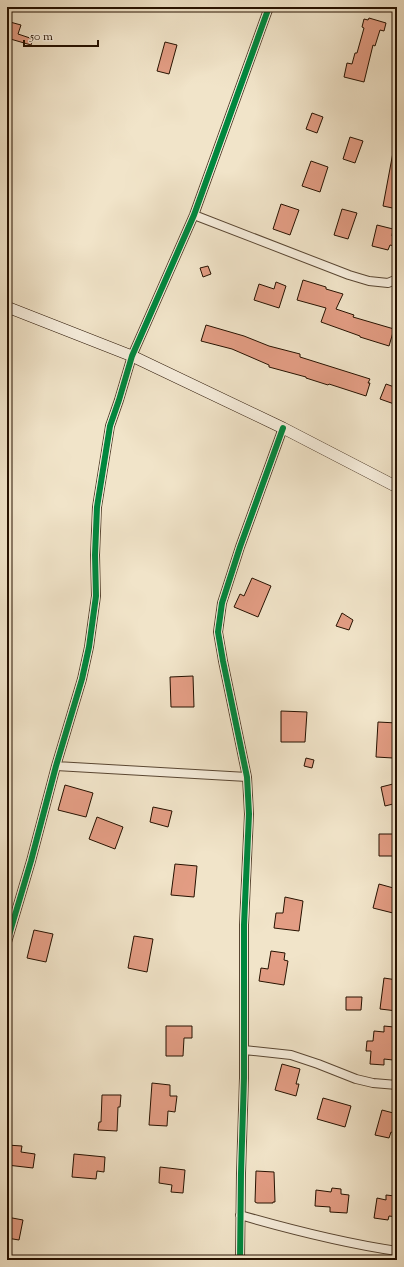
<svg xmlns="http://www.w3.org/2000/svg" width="404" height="1267" font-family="'Sorts Mill Goudy',serif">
  <rect width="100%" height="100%" fill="#f1e4c9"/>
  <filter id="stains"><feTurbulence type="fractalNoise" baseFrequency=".005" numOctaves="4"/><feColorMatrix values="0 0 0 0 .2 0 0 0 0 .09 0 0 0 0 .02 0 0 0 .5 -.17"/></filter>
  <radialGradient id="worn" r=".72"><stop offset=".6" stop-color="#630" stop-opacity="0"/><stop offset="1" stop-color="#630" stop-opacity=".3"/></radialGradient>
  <!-- building -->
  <path fill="#e39d84" stroke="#261100" d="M369,18L386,23L384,31L380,30L375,46L373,45L364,82L344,77L347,63L352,64L355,53H357L364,28L362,27L364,19L368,20Z
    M10,22L21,25L18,34L33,39L31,45L7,38V30Z
    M165,42L177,45L169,74L157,71Z
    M312,113L323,117L317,133L306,129Z
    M350,137L363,141L355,163L343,159Z
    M394,147H397V209L383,206Z
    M311,161L328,167L320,192L302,186Z
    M281,204L299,210L290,235L273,229Z
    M342,209L357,213L348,239L334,235Z
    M377,225L393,229L392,236L396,237L394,246L390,245L388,250L372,246Z
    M208,266L211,274L203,277L200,268Z
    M303,280L326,287V289L343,294L336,309L354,315L353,317L394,329L389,346L360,337V336L321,322L326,308L297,300Z
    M276,282L286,286L279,308L254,300L259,284L274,289Z
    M206,325L244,336L269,346L300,354V357L370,379L368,383H370L366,396L329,384L328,385L306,378V377L269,367V365L232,349L201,341Z
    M386,384L397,388V405L380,399Z
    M252,578L271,586L258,617L234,607L240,594L244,596Z
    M342,613L353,620L349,630L336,626Z
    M193,676L194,707H171L170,677Z
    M281,711L307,712L305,742H281Z
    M378,722L397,723V746H394L393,758L376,757Z
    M306,758L314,760L312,768L304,766Z
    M397,783V803L385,806L381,787Z
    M65,785L93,793L86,817L58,810Z
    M153,807L172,811L168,827L150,822Z
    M97,817L123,827L115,849L89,839Z
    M379,834H397V856H379Z
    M175,864L197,866L194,897L171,895Z
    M379,884L397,889V914L373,908Z
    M285,897L303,901L299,931L274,928L276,913H283Z
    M34,930L53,934L46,962L27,958Z
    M134,936L153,939L147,972L128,968Z
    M271,951L285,953L284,960L288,961L284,985L259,981L261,968L268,969Z
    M384,978L397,980V1011L380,1009Z
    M346,997H362L361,1010H346Z
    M166,1026H192V1038H184L183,1056H166Z
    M384,1026L394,1027L393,1037H397V1053H393V1060L384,1059V1065L370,1064L371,1051H366L367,1041H373L374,1031L384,1032Z
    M282,1064L300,1069L296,1084H299L296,1096L275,1090Z
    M152,1083L170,1085V1096H177L175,1112L168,1111L167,1126L149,1125Z
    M102,1095H121L120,1107H118L117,1131L98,1130L99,1122H101Z
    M323,1098L351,1106L345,1127L317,1119Z
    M382,1110L397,1114V1134L391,1132L389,1138L375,1135Z
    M7,1145L22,1146L21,1152L35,1154L33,1168L7,1165Z
    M74,1154L105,1157L104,1172L97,1171L96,1179L72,1177Z
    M160,1167L185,1170L183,1193L171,1192L172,1185L159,1183Z
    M256,1171L274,1172L275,1202H273V1203H257L255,1202Z
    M332,1188L341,1189V1194L349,1195L347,1213L330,1212V1207L315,1206L316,1190L331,1192Z
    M386,1195L395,1196L394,1202L397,1203V1217L389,1216L388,1220L374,1218L377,1198L386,1200Z
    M7,1217L23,1220L19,1240L7,1238Z"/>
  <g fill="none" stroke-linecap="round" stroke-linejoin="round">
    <!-- street casing -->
    <g stroke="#594632" stroke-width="10">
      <path id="street" d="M194,215L349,275L369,281L388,283L397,279
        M56,766L247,777
        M7,942L31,861L56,766L82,679L89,647L96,596L95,555L97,507L110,426L119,400L132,356L194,215L269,7
        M244,1050L291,1055L318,1064L356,1079L373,1083L397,1085
        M240,1215C292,1230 343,1243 397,1251
        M240,1260L241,1173L244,1078V925L249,814L247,777L223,661L218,632L222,603L240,547L283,428"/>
    </g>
    <!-- secondary casing -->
    <g stroke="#261100" stroke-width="12">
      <path id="secondary" d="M7,307L132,356L283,428L397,487"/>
    </g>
    <!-- street -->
    <use href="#street" stroke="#f6eddc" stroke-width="8"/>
    <!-- secondary -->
    <use href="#secondary" stroke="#f6eddc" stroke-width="11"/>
    <!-- cycleway casing -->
    <g stroke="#f6eddc" stroke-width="8">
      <path id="cycleway" d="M7,942L31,861L56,766L82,679L89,647L96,596L95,555L97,507L110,426L119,400L132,356L194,215L269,7
        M240,1260L241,1173L244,1078V925L249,814L247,777L223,661L218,632L222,603L240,547L283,428"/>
    </g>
    <!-- cycleway -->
    <use href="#cycleway" stroke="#00873e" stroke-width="6"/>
  </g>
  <!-- margin -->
  <rect width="404" height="1267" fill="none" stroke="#f1e4c9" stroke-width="24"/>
  <rect x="8" y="8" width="388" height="1251" fill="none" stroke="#261100" stroke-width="2"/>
  <rect x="12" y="12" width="380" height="1243" fill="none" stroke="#261100"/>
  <!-- scale -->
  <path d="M24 40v6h74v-6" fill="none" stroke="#261100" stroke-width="2"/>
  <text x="30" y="40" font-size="12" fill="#261100" stroke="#f6eddc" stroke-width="3" paint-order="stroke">50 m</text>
  <rect width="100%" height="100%" filter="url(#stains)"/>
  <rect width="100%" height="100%" fill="url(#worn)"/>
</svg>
